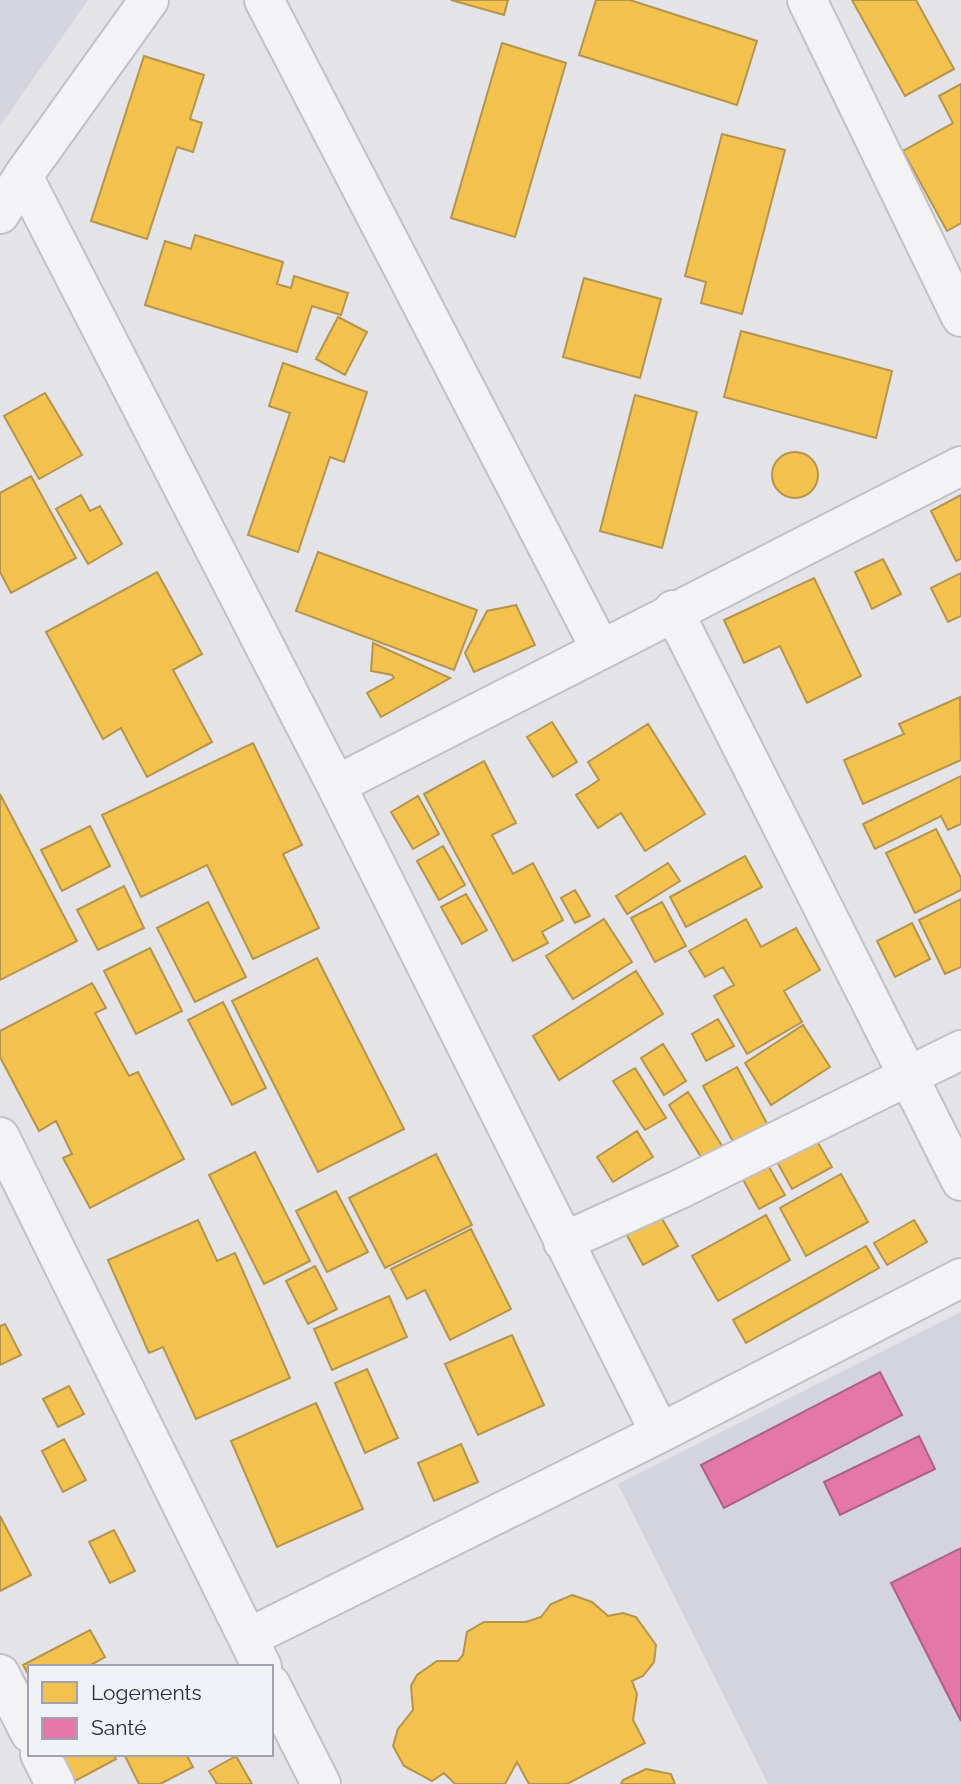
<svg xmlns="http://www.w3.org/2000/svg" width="961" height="1784" font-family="Raleway,sans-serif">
  <rect width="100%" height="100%" fill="#e3e3e8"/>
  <!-- built -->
  <path fill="#d3d4de" d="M0,0H88L0,126Z
    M961,1312V1784H768L618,1484Z"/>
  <!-- homes -->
  <path fill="#f2c14e" stroke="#b5944b" stroke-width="2" d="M451,0H508L504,15Z
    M596,0H630L757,41L737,105L579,55Z
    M852,0H916L954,69L905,96Z
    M502,43L566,63L515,237L451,218Z
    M144,56L204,75L190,119L202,123L193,152L177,147L147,239L91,221Z
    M961,84V223L947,231L903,151L953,123L939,96Z
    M722,134L785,150L742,314L701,303L706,282L685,276Z
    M195,235L283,262L277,284L291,288L294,276L348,293L341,315L312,306L297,352L145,305L165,241L191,249Z
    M584,278L661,299L640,378L563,357Z
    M338,317L367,332L345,375L316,359Z
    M741,331L892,371L876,438L724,397Z
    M283,363L367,392L344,462L330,457L298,552L248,535L290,413L269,406Z
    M45,393L82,455L39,479L4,416Z
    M635,395L697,412L662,548L600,531Z
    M772 475a23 23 0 1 1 46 0a23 23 0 1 1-46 0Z
    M31,476L76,558L11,593L0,572V493Z
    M81,495L90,511L100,506L122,544L88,564L56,509Z
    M961,495V559L956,561L931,511Z
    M318,552L477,610L454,670L296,611Z
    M883,559L901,594L872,609L855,572Z
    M157,572L202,654L173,670L212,742L147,777L121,728L103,739L46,632Z
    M961,573V616L948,622L931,588Z
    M814,578L861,676L807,703L780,646L744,663L724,620Z
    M516,605L535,645L474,672L465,653L487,611Z
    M373,643L450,678L381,717L367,693L394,678L392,675L371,671Z
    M960,697L961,760L863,804L844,760L904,734L899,724Z
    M552,722L577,762L553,777L527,737Z
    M648,724L705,814L645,851L621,813L598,828L576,795L599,780L588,762Z
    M253,743L302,845L283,854L319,928L253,959L207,865L141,897L102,815Z
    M484,761L516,823L492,835L513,874L533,863L563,920L542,932L548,943L513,961L424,794Z
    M961,776V824L948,830L941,816L875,849L863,824Z
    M0,794L77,941L0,980Z
    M418,796L439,834L413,849L391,812Z
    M90,826L110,866L62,891L41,850Z
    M936,829L961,878V890L915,913L886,853Z
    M443,846L465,885L439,900L417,861Z
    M745,856L762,887L686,927L670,897Z
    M668,863L680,881L627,914L616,896Z
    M124,886L144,928L98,950L77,910Z
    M575,890L590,916L575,923L561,898Z
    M466,894L487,930L462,944L441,907Z
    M961,899V967L945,974L919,920Z
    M208,902L246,977L195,1002L157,928Z
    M662,902L686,946L655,962L631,918Z
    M604,919L632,962L573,999L546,956Z
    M746,919L761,947L796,928L820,970L784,991L802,1022L747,1054L714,996L734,985L723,967L705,977L689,951Z
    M912,923L930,959L895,977L877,941Z
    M150,948L182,1011L136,1034L104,971Z
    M317,958L404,1129L318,1172L232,1001Z
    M636,971L663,1014L559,1080L533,1036Z
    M92,983L106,1008L95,1013L129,1076L138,1072L184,1159L90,1208L63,1158L72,1154L56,1121L39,1131L0,1057V1031Z
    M223,1002L266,1088L232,1105L188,1020Z
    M718,1019L734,1046L706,1061L692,1034Z
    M803,1025L830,1067L771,1105L745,1063Z
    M663,1044L686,1081L664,1095L641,1058Z
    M737,1067L771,1131L737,1149L703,1086Z
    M635,1068L666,1118L645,1130L613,1081Z
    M688,1092L726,1152L706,1165L669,1105Z
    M810,1129L832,1167L792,1189L771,1151Z
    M637,1131L653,1157L613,1182L597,1157Z
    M255,1152L310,1261L264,1284L209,1175Z
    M436,1154L472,1225L385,1268L349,1198Z
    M765,1160L785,1195L759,1209L740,1174Z
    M841,1174L868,1222L806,1256L780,1208Z
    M336,1191L368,1252L327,1272L296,1211Z
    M658,1212L678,1246L643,1265L624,1230Z
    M766,1215L790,1260L718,1301L692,1256Z
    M198,1220L217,1261L235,1253L290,1378L196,1419L163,1347L149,1353L108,1260Z
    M914,1220L927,1242L887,1265L874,1243Z
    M471,1229L511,1309L450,1340L425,1290L407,1299L391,1269Z
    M866,1246L879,1268L746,1343L733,1320Z
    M315,1266L337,1309L308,1324L286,1281Z
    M389,1296L407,1337L332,1370L314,1329Z
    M5,1324L21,1355L0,1365V1326Z
    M512,1335L544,1405L478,1435L445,1364Z
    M367,1369L398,1438L365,1453L335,1383Z
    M69,1386L84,1414L58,1427L43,1399Z
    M316,1403L363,1509L277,1547L231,1441Z
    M64,1439L86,1480L63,1492L42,1451Z
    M461,1444L478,1482L434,1501L418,1463Z
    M0,1516L31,1575L0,1591Z
    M114,1530L135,1571L110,1583L89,1542Z
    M572,1595L592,1602L608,1616L623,1613L636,1617L656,1645L654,1662L643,1676L632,1681L637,1694L633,1720L645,1743L567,1784H529L517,1762L505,1784H455L444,1773L432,1781L404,1766L393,1746L398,1729L413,1710L411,1686L417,1675L437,1661H458L463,1655L467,1632L484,1622H526L541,1617L551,1604Z
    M90,1630L105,1657L87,1667H30V1677L23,1665Z
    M60,1754H113L116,1759L75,1781Z
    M124,1754H186L193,1767L160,1784H139Z
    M236,1756L252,1784H217L209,1771Z
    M646,1769L671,1774L675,1784H621L623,1780Z"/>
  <!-- health -->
  <path fill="#e377a8" stroke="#ab608a" stroke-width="2" d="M880,1372L902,1415L724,1508L701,1465Z
    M919,1436L935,1469L840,1515L824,1482Z
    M961,1548V1721L891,1583Z"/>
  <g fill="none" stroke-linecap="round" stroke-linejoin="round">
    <!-- minor casing -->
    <g stroke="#c0c0c6" stroke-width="42">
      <path id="minor" d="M264,0L600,648
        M807,0L961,317
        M23,176L336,785L660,1433
        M0,214L23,176L149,0
        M673,610L961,1181
        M336,785L961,466
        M0,1137L262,1667
        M563,1242L680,1189L961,1050
        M248,1638L660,1433L961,1278
        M0,1674L30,1733
        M271,1685L321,1784
        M40,1754L55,1784"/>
    </g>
    <!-- minor -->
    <use href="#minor" stroke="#f3f3f5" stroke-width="38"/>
  </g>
  <!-- legend -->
  <rect x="28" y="1665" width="245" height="91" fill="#f0f2f8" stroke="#a0a2b0" stroke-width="2"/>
  <rect x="42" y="1682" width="35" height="21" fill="#f2c14e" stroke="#a0a2b0" stroke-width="2"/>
  <text x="91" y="1700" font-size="21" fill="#272a45">Logements</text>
  <rect x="42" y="1718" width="35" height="21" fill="#e377a8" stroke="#a0a2b0" stroke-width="2"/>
  <text x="91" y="1735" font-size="21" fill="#272a45">Santé</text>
</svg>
